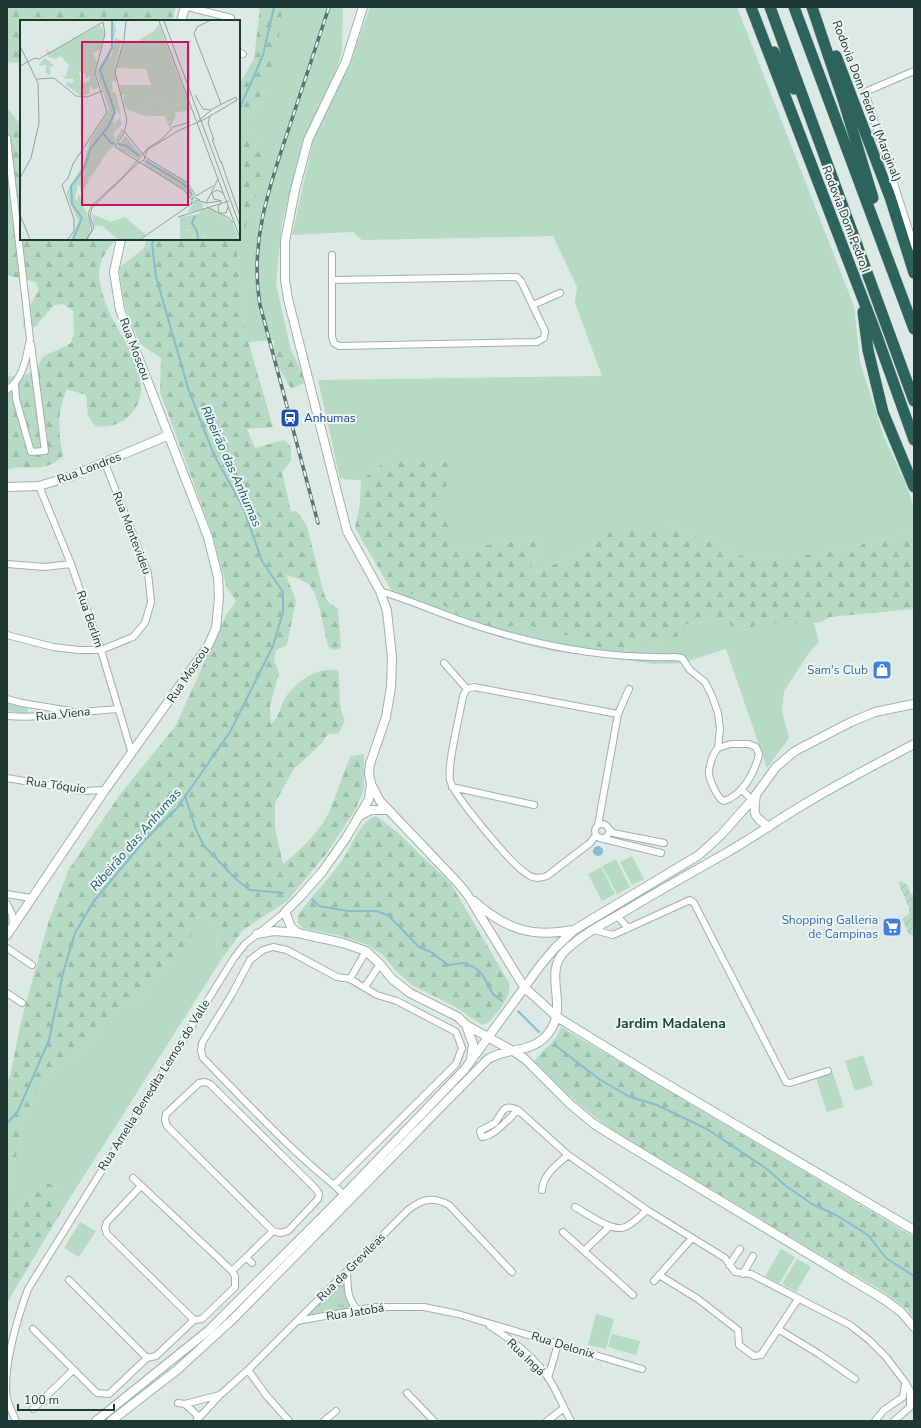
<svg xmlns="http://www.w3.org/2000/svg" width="921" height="1428" font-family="'Nunito Sans',sans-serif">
  <defs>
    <pattern id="forest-firs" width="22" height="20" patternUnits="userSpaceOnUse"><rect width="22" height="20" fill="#b6dac3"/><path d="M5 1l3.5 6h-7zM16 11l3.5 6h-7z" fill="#9cbca8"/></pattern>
    <pattern id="park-tufts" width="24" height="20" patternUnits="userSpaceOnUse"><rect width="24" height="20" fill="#b6dac3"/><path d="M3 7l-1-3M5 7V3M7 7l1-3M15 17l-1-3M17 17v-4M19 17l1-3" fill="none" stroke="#9cbca8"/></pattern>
    <pattern id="garden-furrows" width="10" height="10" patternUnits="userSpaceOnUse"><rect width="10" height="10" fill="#b6dac3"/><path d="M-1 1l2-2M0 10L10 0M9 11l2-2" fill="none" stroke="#9cbca8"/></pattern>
    <pattern id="water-ripples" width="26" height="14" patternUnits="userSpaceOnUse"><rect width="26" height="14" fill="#86bcce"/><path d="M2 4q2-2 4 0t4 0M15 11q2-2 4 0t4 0" fill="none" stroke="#6d9aa8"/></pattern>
  </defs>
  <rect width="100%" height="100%" fill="#dde9e5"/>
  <!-- grass -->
  <path fill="#b6dac3" d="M282,7H343L342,52L333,79L305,137L282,223L276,284L291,350H283L274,340L248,342L246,334L237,253L270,151L243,127L267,86Z
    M370,7H737L854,306L860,362L884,437L906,484L914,508V533L821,553L752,560L707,540L671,527L607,533L590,549L528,575L533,559L542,542L524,540L453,549C447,507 422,485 395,455L361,480L340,479L318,380L602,376L575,303L577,287L553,236L362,240L353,232L292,235L313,141L354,52Z
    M392,591L431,597L456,614L499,629L522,623L556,634L576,636L602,650L625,652L642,633L657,642L686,624L724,620L740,632L761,623H814L819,642L809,653L784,691L782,711L789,738L767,768L726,649L682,663L656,664L552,651L520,643L402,602Z
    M632,856L644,879L632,885L620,862Z
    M616,859L630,887L617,894L602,866Z
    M601,867L615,894L602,901L588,874Z
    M194,917L209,918L220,931L216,945L223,957L61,1212L55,1185L34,1189L16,1211H7V1192L11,1182L24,1116L49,1073L74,1057L99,1030L113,1011L138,1001L176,956Z
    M863,1055L873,1085L855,1091L845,1061Z
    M833,1073L844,1107L827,1112L816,1078Z
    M80,1222L96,1231L79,1257L64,1248Z
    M781,1249L795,1257L779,1284L765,1276Z
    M797,1259L811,1267L796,1292L782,1284Z
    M596,1314L614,1319L606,1349L588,1345Z
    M612,1334L640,1341L636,1355L608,1347Z"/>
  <!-- forest -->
  <path fill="url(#forest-firs)" d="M7,7H176L172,21H21V63L7,62Z
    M260,7H283L277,50L267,86L243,127L271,151L237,253L246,334L273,427L247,429L255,448L284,440L291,447V461L282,472L291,512L297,511L307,526L324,594L328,602L338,609L341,648L334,650L329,648C323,631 320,592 307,583C301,579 293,577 286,575L296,600L287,645L276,650L274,661L279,673L270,706L271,724C279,717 280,708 284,700C294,682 318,666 338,670C341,686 337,706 345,720L339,733L328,734L321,744L293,770L275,803V828L283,864C302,849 324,828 332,805C339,788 343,772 351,756L364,754V790L354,812L327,853L287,901L243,930L223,957L216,945L220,931L209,918L194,917L187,958L176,956L138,1001L113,1011L99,1030L74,1057L49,1073L24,1116L11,1182L7,1192V1081L10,1076L21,1022L49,920L69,869L121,793L175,727L226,615L236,601L227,588L211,530L160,392L161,358L140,344L125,307L119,268L144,248L147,239H239V85L254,59Z
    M7,108L21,125V239H116C107,250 98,261 99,277C101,291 106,307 113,320C128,348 158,387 129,416C119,425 108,428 96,426L88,416L86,395L67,389C57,411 58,432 63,456C41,476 28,462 7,470V376C19,378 31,375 38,365C40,363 41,359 43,357C48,353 64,348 71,343L74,333L73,311L64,304L54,305L35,327L23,326L24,316L39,290L35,282L7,275Z
    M274,340L279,341L283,350H291L302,373L304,383L291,389L271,354L274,348Z
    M395,455L458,464L437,502L451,532L453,549L524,540L542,542L533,559L529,575L590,549L607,533L633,527H671L707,540L752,560L821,553L914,533V609L830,617L823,621L814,623H761L740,632L724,620L686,624L674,641L657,642L642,633L625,652L602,650L576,636L556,634L522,623L499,629L456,614L431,597L392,591L355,528L360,504L361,480Z
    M376,816L397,832L451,884L509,983V994L500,1009L489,1022L482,1025L454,1006L412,985L395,970L383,955L368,945L342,936L303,928L298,923V915C313,894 333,876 346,854C354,841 361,821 376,816Z
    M561,1027L914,1237V1319L908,1310L884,1292L615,1133L579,1104L534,1063C543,1046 553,1048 561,1027Z
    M43,1182L55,1185L61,1212L7,1303V1211H16L34,1189Z"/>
  <!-- park -->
  <path fill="url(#park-tufts)" d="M7,703L28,708L27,714L7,711Z
    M346,1276C346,1287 344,1300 353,1309L303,1318Z"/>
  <!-- garden -->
  <path fill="url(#garden-furrows)" d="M900,881L908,885L910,893L914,895V935H909L902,919L909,914V908L899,884Z"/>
  <!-- water -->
  <path fill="url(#water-ripples)" d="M593 851a5 5 0 1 1 10 0a5 5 0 1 1-10 0Z"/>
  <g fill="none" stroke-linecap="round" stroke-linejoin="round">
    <!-- stream -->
    <path stroke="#86bcce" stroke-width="2" d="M239,110L263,55L274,7
      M185,796L196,830L204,846L238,881L250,890L283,893
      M312,899L319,906L348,911H376L388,915L419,947L431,952L448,965L463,963L474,967L482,974L493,994L502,1001
      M518,1011L539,1032
      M556,1046L599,1079L630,1097L657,1105L707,1129L767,1169L786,1186L812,1204L836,1215L868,1235L886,1258L914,1276
      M7,1123L18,1111L49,1040L63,973L75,933L94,901L144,841L177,808L230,732L273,646L283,612V592L262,561L243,507L214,455L189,391L156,277L152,244L154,239"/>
    <!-- street casing -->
    <g stroke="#a1b0ac" stroke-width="8">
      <path id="street" d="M188,7L231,18
        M239,52L243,54
        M914,71L865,92L914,246
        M7,138L30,339C26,358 24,378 7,390
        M332,255V337L334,343L339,346L537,342L544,338L545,331L521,281L517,277L332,280
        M533,305L560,293
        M15,385L16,399L31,452L45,451L31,344
        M39,486L71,564L101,650L132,754
        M7,564L45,567L71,564
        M380,591C406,599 432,610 457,619C527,644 601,659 675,657L682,658L690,670L705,682L712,696L718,713L720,729L718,748
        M7,635L53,647L79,650H101L133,637L145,623L151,602L148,573L105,463
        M444,663L467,689
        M7,699L22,703L70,711
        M618,714L629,689
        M7,716C44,719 81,711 119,709
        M731,744H749L756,747L759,754C755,772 743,795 724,801C718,800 708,778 709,771C710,763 713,754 718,748Z
        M7,778L83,791L105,790
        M452,787L534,805
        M741,789L752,800
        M595 831a7 7 0 1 1 14 0a7 7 0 1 1-14 0Z
        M608,828L613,833L664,843
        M596,835L590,843L547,876C539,879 533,879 527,874C513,866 453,795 450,780C447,764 460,715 463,696L467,689L474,687L618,714L598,825
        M600,838L661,853
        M7,894L31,898
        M7,904L12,914L13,925
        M617,916L628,928
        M594,930L613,935L690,900L694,903L786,1082L790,1083L828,1071
        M273,947L287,950L337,977L350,979L377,995L397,1001L456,1032L462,1048L456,1064L334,1185C287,1147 245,1101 203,1058L201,1051L202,1043L232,994L250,960L263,950Z
        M7,948L32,965
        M350,979L366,951
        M365,987L380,964
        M7,993L22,1003
        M205,1082L210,1084L316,1189L319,1194L318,1199L288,1231L280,1233L273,1231L167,1126L165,1120L166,1114L199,1083Z
        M518,1110C508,1119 496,1135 482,1137L480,1131L495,1123C502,1114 503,1102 518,1110L568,1155L647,1210L725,1258L735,1272L751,1274L850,1325L869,1340L886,1357L905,1382L910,1391V1407L894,1421
        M133,1178L232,1271L235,1276V1287L202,1319L194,1320L107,1234L105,1228L107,1222L141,1186
        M334,1185L344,1195
        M542,1190C543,1174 557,1165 568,1155
        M575,1207C586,1213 613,1233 625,1227C633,1224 641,1215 647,1210
        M610,1226L584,1251L633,1295
        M563,1232L584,1251
        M246,1257L252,1263
        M729,1265L740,1249
        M232,1271L273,1231
        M347,1271C348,1286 346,1299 358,1310
        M743,1274L753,1256
        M659,1275L698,1299L738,1330L739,1345L754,1356L761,1355L798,1299
        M69,1280L147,1358
        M654,1281L692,1238
        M297,1321L375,1307H424L458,1314L642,1369
        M490,1326C512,1340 533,1356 548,1377C557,1391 563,1407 571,1421
        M33,1329L97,1393L109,1394L147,1358L156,1356L194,1320
        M778,1329L819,1354L855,1379
        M248,1370L266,1395L289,1421
        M548,1378L558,1344
        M407,1393L434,1421
        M178,1403L185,1404L220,1395
        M185,1404L196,1414L198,1419
        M33,1409L73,1370
        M16,1421C13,1414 9,1406 7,1398C2,1369 18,1316 28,1289L234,958L245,944L285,912
        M196,1421L220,1395L248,1370L408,1210C422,1199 433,1196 449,1205L512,1272
        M324,1421L336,1411
        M547,1421L564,1408
        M875,1421L884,1410L903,1397L905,1384"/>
    </g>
    <!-- secondary casing -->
    <g stroke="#9db4ae" stroke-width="10">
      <path id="secondary" d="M363,7L346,61L308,140L295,190L285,241V280L288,299L347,531L380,591L387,611L392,658L391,687L386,717L370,764L369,774L371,784L380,801L458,883L467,894L524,987L557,1017L653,1076L914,1230
        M181,21L185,7
        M7,487L39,486L72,476L169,435
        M371,784L369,799L346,838L322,872L300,897L285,912L291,927L298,933L343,943L366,951L380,964L392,979L410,993L458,1017L466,1025L513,1051L525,1059L570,1104L594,1124L618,1139L885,1300L901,1312L914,1327
        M756,795C753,815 753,816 769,827
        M361,815L371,810H388
        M474,901C505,929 532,938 573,930
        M257,934L274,931L297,933
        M7,935L105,790L208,646L216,628L219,598L218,577L208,537L120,310L114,272L121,239
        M466,1025L473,1044L471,1059
        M96,1421L209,1330L344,1195L465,1069L540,966L555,948L574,930L699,855L721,835L752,800L776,767L795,751L851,722L875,712L914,704
        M111,1421L177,1370L233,1319L488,1059C505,1048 527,1053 543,1039C574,1011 541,977 564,952C580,936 602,924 622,913C656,892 691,873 726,853C753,838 777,820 803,805C839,783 877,764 914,744"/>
    </g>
    <!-- highway casing -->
    <g stroke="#bcc3c2" stroke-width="12">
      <path id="highway" d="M751,7L874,328L914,440
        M770,7L914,401
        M794,7L914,329
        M812,7L843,99L873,198
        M774,52L794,89
        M836,56L890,197L914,273
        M863,312L868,350L883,412L914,487"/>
    </g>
    <!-- street -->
    <use href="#street" stroke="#fff" stroke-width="6"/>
    <!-- secondary -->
    <use href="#secondary" stroke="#fff" stroke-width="8"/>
    <!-- highway -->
    <use href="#highway" stroke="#2c635d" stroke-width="11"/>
    <!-- rail casing -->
    <g stroke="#5a746f" stroke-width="3.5">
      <path id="rail" d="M318,523L260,305C249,242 270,184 290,125C303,86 316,47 329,7"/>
    </g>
    <!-- rail -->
    <use href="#rail" stroke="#edf6f2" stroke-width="2" stroke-dasharray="6" stroke-linecap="butt"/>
  </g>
  <!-- icons -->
  <defs>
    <g id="station-square" transform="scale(1)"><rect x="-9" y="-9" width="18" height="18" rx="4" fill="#1a4fb4" stroke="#edf6f2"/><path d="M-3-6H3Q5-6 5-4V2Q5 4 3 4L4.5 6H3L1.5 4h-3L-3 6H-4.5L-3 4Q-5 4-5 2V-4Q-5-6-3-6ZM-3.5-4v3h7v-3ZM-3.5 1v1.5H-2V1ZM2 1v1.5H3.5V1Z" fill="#fff"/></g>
    <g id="shop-square" transform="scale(1)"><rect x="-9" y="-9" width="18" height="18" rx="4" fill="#3f7fe0" stroke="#edf6f2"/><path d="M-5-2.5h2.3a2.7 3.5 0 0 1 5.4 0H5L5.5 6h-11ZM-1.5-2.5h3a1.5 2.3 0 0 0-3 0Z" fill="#fff"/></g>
    <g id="supermarket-square" transform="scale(1)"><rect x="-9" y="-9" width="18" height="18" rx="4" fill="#3f7fe0" stroke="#edf6f2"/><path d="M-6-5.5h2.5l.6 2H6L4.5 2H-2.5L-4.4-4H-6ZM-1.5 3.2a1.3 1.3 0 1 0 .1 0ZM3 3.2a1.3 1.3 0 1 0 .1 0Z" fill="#fff"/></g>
  </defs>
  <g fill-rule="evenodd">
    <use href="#station-square" x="290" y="418"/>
    <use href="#shop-square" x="882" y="670"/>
    <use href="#supermarket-square" x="892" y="927"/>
  </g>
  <g text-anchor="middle" stroke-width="4" stroke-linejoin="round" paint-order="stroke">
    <!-- street labels -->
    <g font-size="12" fill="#203833" stroke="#edf6f2">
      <text transform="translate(867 101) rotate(69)" y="4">Rodovia Dom Pedro I (Marginal)</text>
      <text transform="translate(846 219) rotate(69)" y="4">Rodovia Dom Pedro I</text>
      <text transform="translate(135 349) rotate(69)" y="4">Rua Moscou</text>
      <text transform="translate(89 468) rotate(-21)" y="4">Rua Londres</text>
      <text transform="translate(132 533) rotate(69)" y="4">Rua Montevideu</text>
      <text transform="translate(90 619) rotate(71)" y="4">Rua Berlim</text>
      <text transform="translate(188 674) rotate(-56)" y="4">Rua Moscou</text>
      <text transform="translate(63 714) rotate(-6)" y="4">Rua Viena</text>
      <text transform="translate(56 785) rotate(8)" y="4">Rua Tóquio</text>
      <text transform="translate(154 1085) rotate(-58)" y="4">Rua Amelia Benedita Lemos do Valle</text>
      <text transform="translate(351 1267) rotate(-45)" y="4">Rua da Grevileas</text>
      <text transform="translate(355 1312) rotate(-9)" y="4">Rua Jatobá</text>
      <text transform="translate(563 1345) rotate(17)" y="4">Rua Delonix</text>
      <text transform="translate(526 1357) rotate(44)" y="4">Rua Ingá</text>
    </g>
    <!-- transit labels -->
    <g font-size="12" fill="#164399" stroke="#edf6f2" text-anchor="start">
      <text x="304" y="422">Anhumas</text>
    </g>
    <!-- shop labels -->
    <g font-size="12" fill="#366cbe" stroke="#edf6f2" text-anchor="end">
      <text x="868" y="674">Sam's Club</text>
      <text x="878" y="924">Shopping Galleria<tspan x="878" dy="14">de Campinas</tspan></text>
    </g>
    <!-- water labels -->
    <g font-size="13" font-style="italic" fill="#1c5b71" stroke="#edf6f2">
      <text transform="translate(232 466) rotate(66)" y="5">Ribeirão das Anhumas</text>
      <text transform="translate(135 839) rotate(-49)" y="5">Ribeirão das Anhumas</text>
    </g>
    <!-- quarter labels -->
    <g font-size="14" font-weight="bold" fill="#1d4942" stroke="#edf6f2">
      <text x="671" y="1028">Jardim Madalena</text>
    </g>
  </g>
  <!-- overview -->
  <g transform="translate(20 20)">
    <rect width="220" height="220" fill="#dde9e5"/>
    <path d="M139,4L168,82L148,86L135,82L123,87L124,84H114L107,74L101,76L99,65H131L126,49L96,48L105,21H117L134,11ZM95,18L102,20L95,47L96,62L91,61L89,50ZM107,89L131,96L145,93H155L156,95L150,109L145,96H125ZM84,126L88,131L69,160V157L62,160L68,144ZM176,181L183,183L182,189L189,187L212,202L219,219H186L185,215L180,212L178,204V194L181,191L167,192ZM172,195L171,203L162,204L166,211L173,210L174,219H160V197Z" fill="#b6dac3"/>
    <path d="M91,1H93L96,9L90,36L93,39L89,50L93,70L91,71L96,73L101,96L95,88L93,104L100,98L102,104L94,113L95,120L102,108L104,112L95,125L88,131L84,127V131L65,149L62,160L67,157L69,160L63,171L58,164L55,178L57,181L58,175L60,176L70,203V211L65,219H51L58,201L47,176V171L63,145L70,121L89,90L76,52L91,28ZM80,5L85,14L80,30L73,33L77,43L74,53L78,67L74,70L70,66L69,74L61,76L46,65L47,62L53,63L54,59H46L41,55L46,56L49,45L41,36L36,39L28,37L26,29L30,32ZM59,51L66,54L65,59L70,56V61L61,64ZM25,38L34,45L29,48L31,52L29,55L25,51L27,45L18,46ZM107,74L115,75L112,79L114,84H124L123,87L135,82L148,86L168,82L171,90L134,96L119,94L107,89L103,82L104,76ZM105,115L121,134L117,139L97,128ZM126,139L167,163L174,176L171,178L166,171L128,148L123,143ZM178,194L179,211L181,210L186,219H174L173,210H164L162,203H171L172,195Z" fill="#b6dac3" fill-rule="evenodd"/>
    <path d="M72,194L91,202L105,197L126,215L120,219H98L82,206H74Z" fill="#b6dac3"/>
    <path fill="none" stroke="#86bcce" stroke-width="2" d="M83,113L90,122L95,124M98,124L107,126L119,136M126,141L162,163L170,170L172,176M175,196L172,203L177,211L178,219M53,219L62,198L52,184L51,166L64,149L71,128L89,105L95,92L80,50L92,28V1"/>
    <path fill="none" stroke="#91a29e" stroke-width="1" d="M106,1L104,20L95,52L107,100L104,113L95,127L164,170L172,180M139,1L220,218M144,1L220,206M189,1L177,7L174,14L201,84M0,26L18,63L19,103L11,138L0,158M0,46L15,38L19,39L83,2L85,14L75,53L87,92L53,144L48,158L42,165L54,199V211L48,219M17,59L34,58L56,76L67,77L82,71M175,75L183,89L191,90M190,96L188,103L194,120M105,112L125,137L168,163L176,176L193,166M192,119L201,143M201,141L220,196M202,181L194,179L192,173L197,170L203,173M202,182L198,187L199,193H206L208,187M186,183L198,159M171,185L173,177L180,180M187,187L209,198L213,203M0,195L10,219M158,197L209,181M66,219L72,210L68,193L72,185L102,158L128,128L142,119L153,107L170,102M67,219L74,208L70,196L72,188L118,143L124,140L127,130L158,111L185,99L217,80L216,77L194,88L178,101M121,219L177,180L186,183L201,181"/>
    <path fill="#c2185b" fill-opacity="0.15" stroke="#c2185b" stroke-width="2" d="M62,22H168V185H62Z"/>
    <rect width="220" height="220" fill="none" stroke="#203833" stroke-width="2"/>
  </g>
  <!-- border -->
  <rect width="921" height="1428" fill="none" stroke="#203833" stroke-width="16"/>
  <!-- scale -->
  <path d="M18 1404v6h96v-6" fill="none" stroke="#203833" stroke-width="2"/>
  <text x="24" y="1404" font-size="12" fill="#203833" stroke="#edf6f2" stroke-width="3" paint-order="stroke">100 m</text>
</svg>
